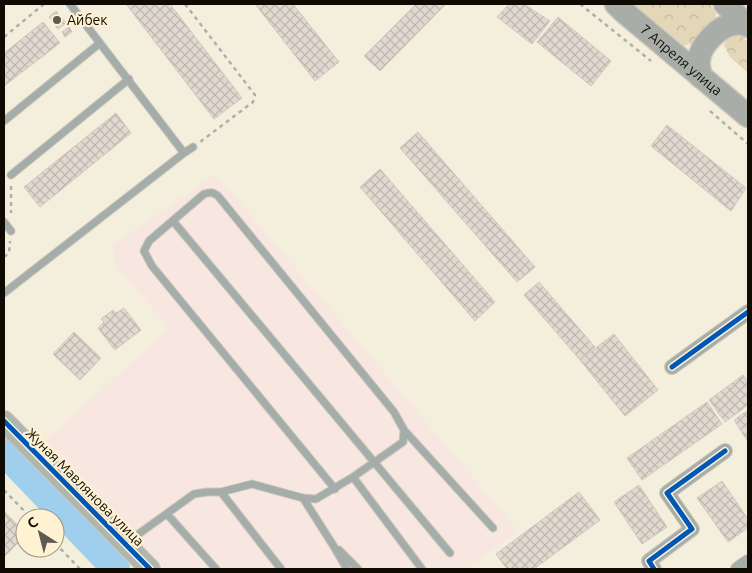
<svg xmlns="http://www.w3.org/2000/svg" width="752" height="573" font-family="Ubuntu,sans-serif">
  <defs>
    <pattern id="forest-crowns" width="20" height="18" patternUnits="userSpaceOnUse" patternTransform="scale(1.25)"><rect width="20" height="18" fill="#e4d7b7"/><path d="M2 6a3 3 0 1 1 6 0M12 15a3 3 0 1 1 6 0" fill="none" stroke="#c2b79c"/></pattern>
    <pattern id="building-cross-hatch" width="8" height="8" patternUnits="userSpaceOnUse" patternTransform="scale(1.25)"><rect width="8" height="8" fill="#e1d8cf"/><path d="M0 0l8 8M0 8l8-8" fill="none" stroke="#c0b8b0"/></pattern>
  </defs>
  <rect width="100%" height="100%" fill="#f4eedd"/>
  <!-- industrial -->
  <path fill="#f8e7e1" d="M216,174L518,531L466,569H163L42,443L170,328L116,267L112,245Z"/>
  <!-- forest -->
  <path fill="url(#forest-crowns)" d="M632,4H710L716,14L713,29L698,41L684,46L673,42Z
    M728,35H740L748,42V73L730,57L724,45Z"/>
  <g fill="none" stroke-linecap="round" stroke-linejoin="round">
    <!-- river -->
    <path stroke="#a0cfee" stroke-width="28" d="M4,452L116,569"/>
  </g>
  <!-- building -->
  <path fill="url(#building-cross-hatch)" stroke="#d1c8c0" d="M126,4H170L242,98L214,119Z
    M255,4H293L339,62L315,81Z
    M416,4H446L380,71L364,56Z
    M509,4H524L550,21L532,44L497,17Z
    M56,11L66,23L58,29L49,17Z
    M558,17L611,61L591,86L537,42Z
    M43,22L60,43L4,86V53Z
    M69,27L72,32L65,37L62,32Z
    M116,113L131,133L40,207L24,187Z
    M667,125L746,188L731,211L651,146Z
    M418,132L535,267L517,282L400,148Z
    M380,169L495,302L475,321L360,187Z
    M539,282L595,347L580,360L524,295Z
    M124,308L141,330L115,350L98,328L104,322L101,319L113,310L116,313Z
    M74,332L101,358L80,380L53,354Z
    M614,334L658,390L625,416L580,360Z
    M743,375L748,382V405L725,422L709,400Z
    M707,402L722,424L642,480L627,458Z
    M748,410V442L734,420Z
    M722,481L748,519V528L728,542L697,498Z
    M639,485L667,527L642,544L614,502Z
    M579,492L600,520L534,569H507L496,554Z
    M4,511L25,533V536L4,557Z"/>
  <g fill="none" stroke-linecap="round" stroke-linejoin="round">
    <!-- lane casing -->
    <g stroke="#cec9bc" stroke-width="9">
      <path id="lane" d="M70,4L184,153L193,147
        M4,121L100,43
        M11,175L129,79
        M173,221L450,553
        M4,222L11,231
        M4,293L184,153
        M404,430L493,528
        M353,477L422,569
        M221,492L281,569
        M303,498L333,545L347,569
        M167,514L216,569
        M126,543L194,494L207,492H221L252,484L303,498L316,499L353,477L403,442L404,430L394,412L218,196C213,192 210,192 204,194L149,241L144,251L152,266L335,489
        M339,550L358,569"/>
    </g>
    <!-- street casing -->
    <g stroke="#cec9bc" stroke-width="16">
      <path id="street" d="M672,367L748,312
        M654,569L649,561L692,529L667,493L725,451
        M738,569L748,562"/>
    </g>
    <!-- secondary casing -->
    <g stroke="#cec9bc" stroke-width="22">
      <path id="secondary" d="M4,421L150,569"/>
    </g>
    <!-- primary casing -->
    <g stroke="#cec9bc" stroke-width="25">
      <g id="primary">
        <path id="s1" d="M616,4L623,11L748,116"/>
        <path d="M725,4L748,26"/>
        <path d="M701,77C700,72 698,65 699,60C700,45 719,26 734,24C738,23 743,24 746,24"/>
      </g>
    </g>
    <!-- path -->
    <path stroke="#aeb1a9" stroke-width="2.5" stroke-dasharray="4 4" stroke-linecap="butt" d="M185,4L255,95L253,102L200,142
      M580,4L651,61
      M4,37L44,4
      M710,111L748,144
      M11,186V213
      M4,257L9,253L10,241
      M4,490L31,518
      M55,543L80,569"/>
    <!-- lane -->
    <use href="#lane" stroke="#a4adaa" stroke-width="7"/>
    <!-- street -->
    <use href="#street" stroke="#a4adaa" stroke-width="14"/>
    <!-- secondary -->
    <use href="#secondary" stroke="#afb6ae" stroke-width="20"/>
    <!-- primary -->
    <use href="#primary" stroke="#a8aea7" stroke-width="22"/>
    <!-- cycleway casing -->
    <g stroke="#fef2d3" stroke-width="8">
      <path id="cycleway" d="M672,367L748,312
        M4,421L150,569
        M654,569L649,561L692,529L667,493L725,451"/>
    </g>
    <!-- cycleway -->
    <use href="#cycleway" stroke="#0057b8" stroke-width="5"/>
  </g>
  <!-- markers -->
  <circle fill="#5f5a4f" stroke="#fef2d3" stroke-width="2" cx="57" cy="20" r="5"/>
  <g text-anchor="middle" stroke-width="4.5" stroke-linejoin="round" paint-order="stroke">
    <!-- poi labels -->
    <g font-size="14" fill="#0f0b03" stroke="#fef2d3" text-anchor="start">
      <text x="67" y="25">Айбек</text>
    </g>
    <!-- street labels -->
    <g font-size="14" fill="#0f0b03" stroke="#fef2d3">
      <text dy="5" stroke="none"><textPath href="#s1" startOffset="86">7 Апреля улица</textPath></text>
      <text transform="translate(85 487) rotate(45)" y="5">Жуная Мавлянова улица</text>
    </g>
  </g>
  <!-- border -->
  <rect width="752" height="573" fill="none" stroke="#0f0b03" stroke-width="10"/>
  <!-- north arrow -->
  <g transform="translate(40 533) rotate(324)"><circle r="24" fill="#fef2d3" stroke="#9e9680"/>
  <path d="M0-4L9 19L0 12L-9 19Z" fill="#5f5a4f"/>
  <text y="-8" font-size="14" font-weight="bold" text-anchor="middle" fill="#0f0b03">С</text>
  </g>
</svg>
